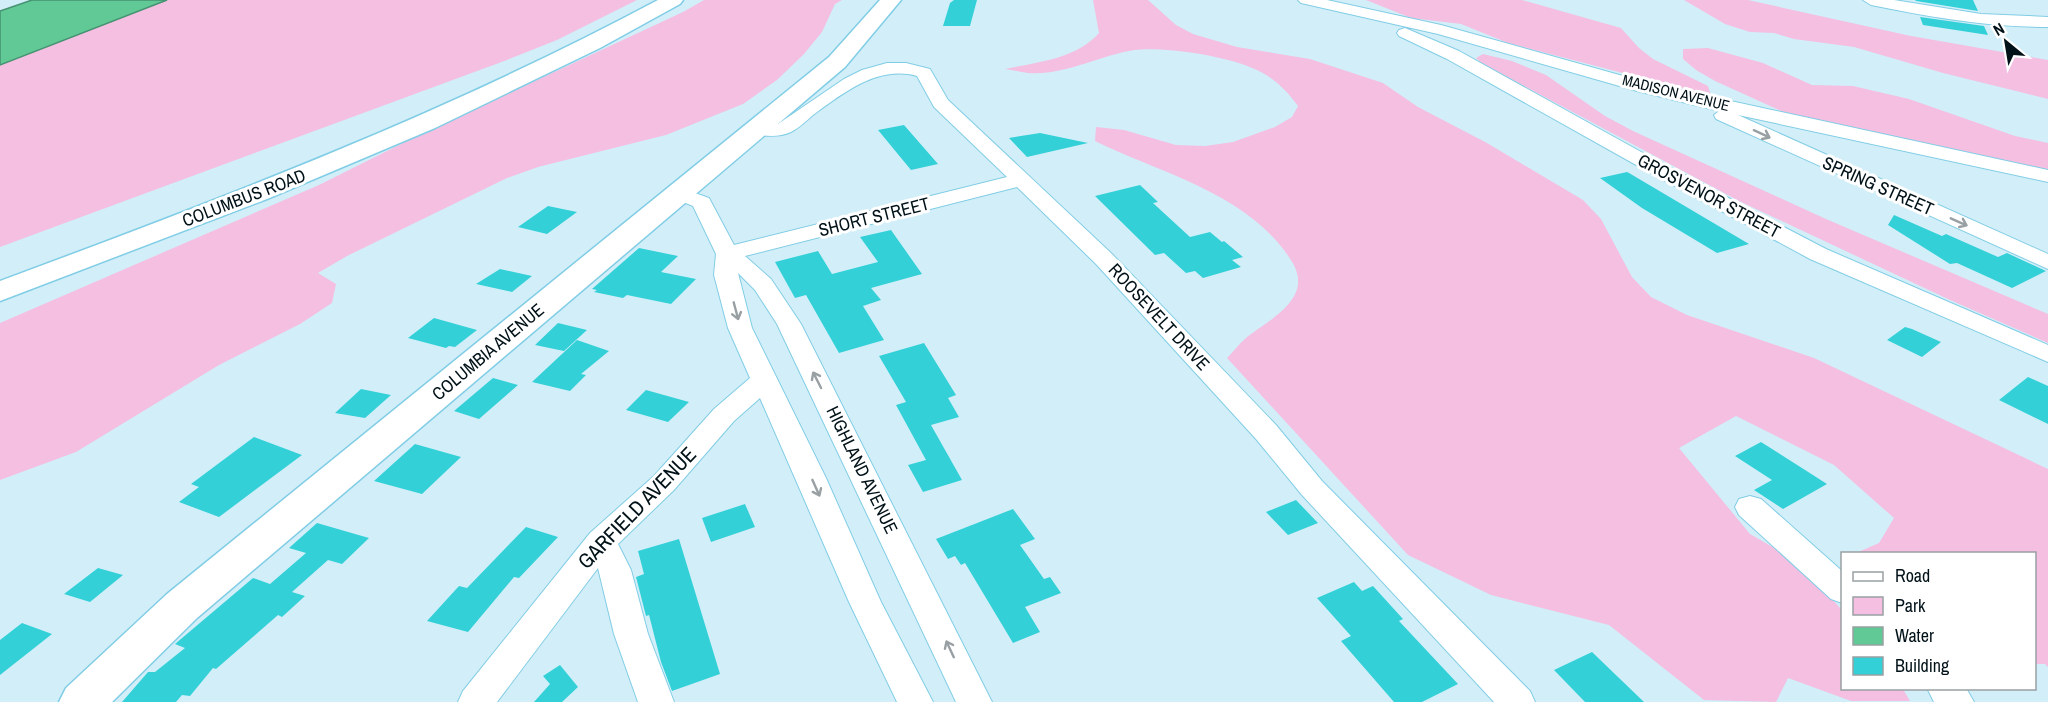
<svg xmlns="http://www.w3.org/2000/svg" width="2048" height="702" font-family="'Archivo Narrow',sans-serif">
  <rect width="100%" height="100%" fill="#d2eff9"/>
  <!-- green -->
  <path fill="#f4bfe1" d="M167,0H637L557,40L507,60L0,247V65Z
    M704,0H842L835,4L822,32L804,54L777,80L743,104L666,135L538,167L507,178L347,256L318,273L336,284L332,303L300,324L219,365L76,452L0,480V323L319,185L423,133L683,12Z
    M1093,0H1148L1176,25L1193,34L1237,47L1310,59L1383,83L1418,107L1487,143L1583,200L1601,219L1632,277L1651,297L1687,315L1814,358L2048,469V667L2045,664H2035L2034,554L1856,553L1879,543L1894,518L1834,465L1736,416L1679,448L1750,534L1797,561L1842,610V688L1903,689L1910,701H1851L1788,678L1776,702L1704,700L1609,625L1491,595L1408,555L1227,358C1233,352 1239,344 1246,338C1262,325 1297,307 1298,283C1299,270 1291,260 1284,250C1239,191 1158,172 1095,141L1096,127L1124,130L1176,145L1205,146L1233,142L1275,127L1292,117L1298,106C1288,92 1276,80 1261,72C1235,57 1165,46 1135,50C1100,55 1064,76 1028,73C1020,72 1012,70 1005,69C1038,62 1076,59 1099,33Z
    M1366,0H1522L1621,28L1639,48L1653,59L1708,86L1711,96L1508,43L1461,24L1411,18Z
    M1684,0H1748L1911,36L2048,60V99L1943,73L1854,47L1794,39L1774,33L1750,32L1725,24Z
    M1708,48L1763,63L1812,85L1853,86L1909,99L2015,136L2048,143V172L1790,115L1715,81L1696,70L1683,59V49Z
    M1483,54L1512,61L1546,75L1605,116L1633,131L1826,219L2048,314V343L1950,300L1739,201L1483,64L1476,58Z"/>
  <!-- water -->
  <path fill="#61c996" stroke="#449270" stroke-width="1.5" d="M32,0H167L0,65V11Z"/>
  <!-- building -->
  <path fill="#34d0d8" d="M954,0H977L970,26H943L950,3Z
    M1915,0H1973L1978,11L1916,1Z
    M1920,17L1984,26L1988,35L1923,25Z
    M904,125L938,164L911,170L878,130Z
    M1040,133L1088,143L1027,157L1009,138Z
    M1627,172L1629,173L1749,244L1717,253L1642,208L1600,178Z
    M1140,185L1158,202L1153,203L1190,237L1210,232L1222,242L1224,241L1243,257L1232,260L1241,267L1203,278L1195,271L1186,273L1164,253L1155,255L1095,196Z
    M548,206L577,212L547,234L518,227Z
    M1894,215L1942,236L1946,234L1998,257L2007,253L2046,271L2012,288L1957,263L1950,264L1888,225Z
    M891,230L922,274L871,288L881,300L863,306L884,340L839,353L806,295L795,298L775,262L818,251L832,274L878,262L860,237Z
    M639,248L678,256L661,272L696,279L671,304L627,295L623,298L594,292L597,290L592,289Z
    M500,269L532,276L512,292L476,284Z
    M434,318L477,330L455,347L449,346L446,348L408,338Z
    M558,323L587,330L564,351L535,345Z
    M1905,327L1912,329L1941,342L1922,357L1887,340Z
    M577,340L609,351L581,374L586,375L570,391L532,382Z
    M924,343L956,395L948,398L959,417L931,425L962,480L923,492L908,465L926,460L896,405L906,402L879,356Z
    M2028,377L2048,386V424L1999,400Z
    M493,378L518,385L479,419L454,411Z
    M361,389L391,395L365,418L335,413Z
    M646,390L689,402L668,422L626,410Z
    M254,437L302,455L219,517L179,502L199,487L191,484Z
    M1761,442L1827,484L1783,509L1754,490L1772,480L1735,456Z
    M415,444L461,457L422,494L374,481Z
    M1296,500L1318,523L1288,535L1266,512Z
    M745,504L755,527L711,542L702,518Z
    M1013,509L1035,539L1020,545L1044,579L1050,577L1061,593L1025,607L1040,632L1013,643L965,563L961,565L955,556L948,559L936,539Z
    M317,523L369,538L342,564L328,560L292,592L305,596L282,617L278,615L216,669L213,668L190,696L182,695L176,702H122L148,672H155L185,648L175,644L253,578L270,584L306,553L289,548Z
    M526,527L558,537L519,578L514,577L468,632L427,621L459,586L467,588Z
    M679,539L720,674L672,691L661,662L649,615L646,616L636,577L644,574L638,551Z
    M98,568L123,575L90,602L64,594Z
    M1354,582L1362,591L1373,586L1403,619L1399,621L1458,684L1422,702H1394L1341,641L1351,636L1317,598Z
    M22,623L52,634L0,675V640Z
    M1592,652L1644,702H1585L1554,670Z
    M560,665L578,687L562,702H534L550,684L543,676Z"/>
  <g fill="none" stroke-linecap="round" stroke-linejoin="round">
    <!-- minor casing -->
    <g stroke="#81cde5" stroke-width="2">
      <path id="minor" d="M1298,0H1327L1441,25L1648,83L2048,170V182L1738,115L2048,254V269L1716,119L1714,115L1719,111L1637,91L1438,34L1301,3Z
        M1863,0H1894L1981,14L2048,17V27C1988,27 1930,17 1871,5Z
        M1405,28L1459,51L1652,158L1826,249L2048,345V362L1810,259L1638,166L1447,59L1399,36L1397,33L1399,30Z
        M887,63H906L930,69L948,100L1112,254L1276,425L1322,481L1530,691L1535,702H1494L1302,495L1256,439L1096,264L1017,187L745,256L771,279L801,324L992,702H956L777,324L755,290L738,273L752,328L826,478L881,602L933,702H897L849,602L760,398L734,421L674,490L618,544L631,570L648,634L674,702H638L614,634L598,568L497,702H458L463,691L590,533L654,476L714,409L750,378L728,328L714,275L716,254L693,206L671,197L668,193L671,189L678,187L709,198L734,245L1007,177L934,107L917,76C878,65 843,93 813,115C806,121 799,128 791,132C778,138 763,136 750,133L747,129L750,125L778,124L844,79L862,70Z
        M1750,496L1761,499L1842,571V603L1831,599L1739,515L1735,507L1739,499Z
        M1927,688H1966L1974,702H1934Z"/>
    </g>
    <!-- tertiary casing -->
    <g stroke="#81cde5" stroke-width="3">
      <path id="tertiary" d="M880,0H901L845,67L197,618L112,702H59L66,688L167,594L829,57Z"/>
    </g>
    <!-- secondary casing -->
    <g stroke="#81cde5" stroke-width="3">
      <path id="secondary" d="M658,0H683L680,4L600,48L435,128L267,199L0,301V281C224,198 447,113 658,0Z"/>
    </g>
    <!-- minor -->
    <use href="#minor" fill="#fff" fill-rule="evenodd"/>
    <!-- tertiary -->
    <use href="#tertiary" fill="#fff" fill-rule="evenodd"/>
    <!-- secondary -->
    <use href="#secondary" fill="#fff" fill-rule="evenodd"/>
  </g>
  <!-- one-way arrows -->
  <defs><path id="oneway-shaft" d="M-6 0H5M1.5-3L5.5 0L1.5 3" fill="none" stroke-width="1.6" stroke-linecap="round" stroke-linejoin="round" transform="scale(1.5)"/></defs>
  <g stroke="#99a0a3">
    <use href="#oneway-shaft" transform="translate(1762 134) rotate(25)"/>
    <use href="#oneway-shaft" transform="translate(1959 222) rotate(24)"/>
    <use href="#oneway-shaft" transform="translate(736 311) rotate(75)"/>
    <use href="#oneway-shaft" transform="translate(817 380) rotate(-117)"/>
    <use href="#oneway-shaft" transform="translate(816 488) rotate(66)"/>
    <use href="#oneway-shaft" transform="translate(950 649) rotate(-115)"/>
  </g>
  <g text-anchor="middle" stroke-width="6" stroke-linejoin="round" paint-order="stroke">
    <!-- far-street labels -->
    <g font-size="15" fill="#001118" stroke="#fff">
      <text transform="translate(1676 93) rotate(14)" y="5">MADISON AVENUE</text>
    </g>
    <!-- street labels -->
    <g font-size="18" fill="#001118" stroke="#fff">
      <text transform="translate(1878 186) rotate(24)" y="6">SPRING STREET</text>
      <text transform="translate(1709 196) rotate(28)" y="6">GROSVENOR STREET</text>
      <text transform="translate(244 198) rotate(-21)" y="6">COLUMBUS ROAD</text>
      <text transform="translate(874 217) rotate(-14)" y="6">SHORT STREET</text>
      <text transform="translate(1159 317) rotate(47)" y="6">ROOSEVELT DRIVE</text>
      <text transform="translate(488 352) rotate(-40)" y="6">COLUMBIA AVENUE</text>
      <text transform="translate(862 470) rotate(64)" y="6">HIGHLAND AVENUE</text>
    </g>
    <!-- near-street labels -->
    <g font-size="21" fill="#001118" stroke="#fff">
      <text transform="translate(637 508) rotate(-46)" y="7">GARFIELD AVENUE</text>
    </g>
  </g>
  <!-- legend -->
  <rect x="1841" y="552" width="195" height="138" fill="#ffffff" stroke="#99a0a3" stroke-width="1.5"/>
  <rect x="1853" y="572" width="30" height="9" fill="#ffffff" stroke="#99a0a3" stroke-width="1.5"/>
  <text x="1895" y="582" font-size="18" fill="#001118">Road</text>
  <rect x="1853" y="597" width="30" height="18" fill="#f4bfe1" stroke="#99a0a3" stroke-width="1.5"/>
  <text x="1895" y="612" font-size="18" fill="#001118">Park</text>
  <rect x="1853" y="627" width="30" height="18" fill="#61c996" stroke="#99a0a3" stroke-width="1.5"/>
  <text x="1895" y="642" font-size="18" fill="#001118">Water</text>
  <rect x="1853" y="657" width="30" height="18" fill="#34d0d8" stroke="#99a0a3" stroke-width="1.5"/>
  <text x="1895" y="672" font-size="18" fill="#001118">Building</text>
  <!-- north arrow -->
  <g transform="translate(2006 42) rotate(330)" stroke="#ffffff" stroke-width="4.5" paint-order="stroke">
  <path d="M0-4.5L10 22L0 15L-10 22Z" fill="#001118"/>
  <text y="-9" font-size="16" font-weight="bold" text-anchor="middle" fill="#001118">N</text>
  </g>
</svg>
